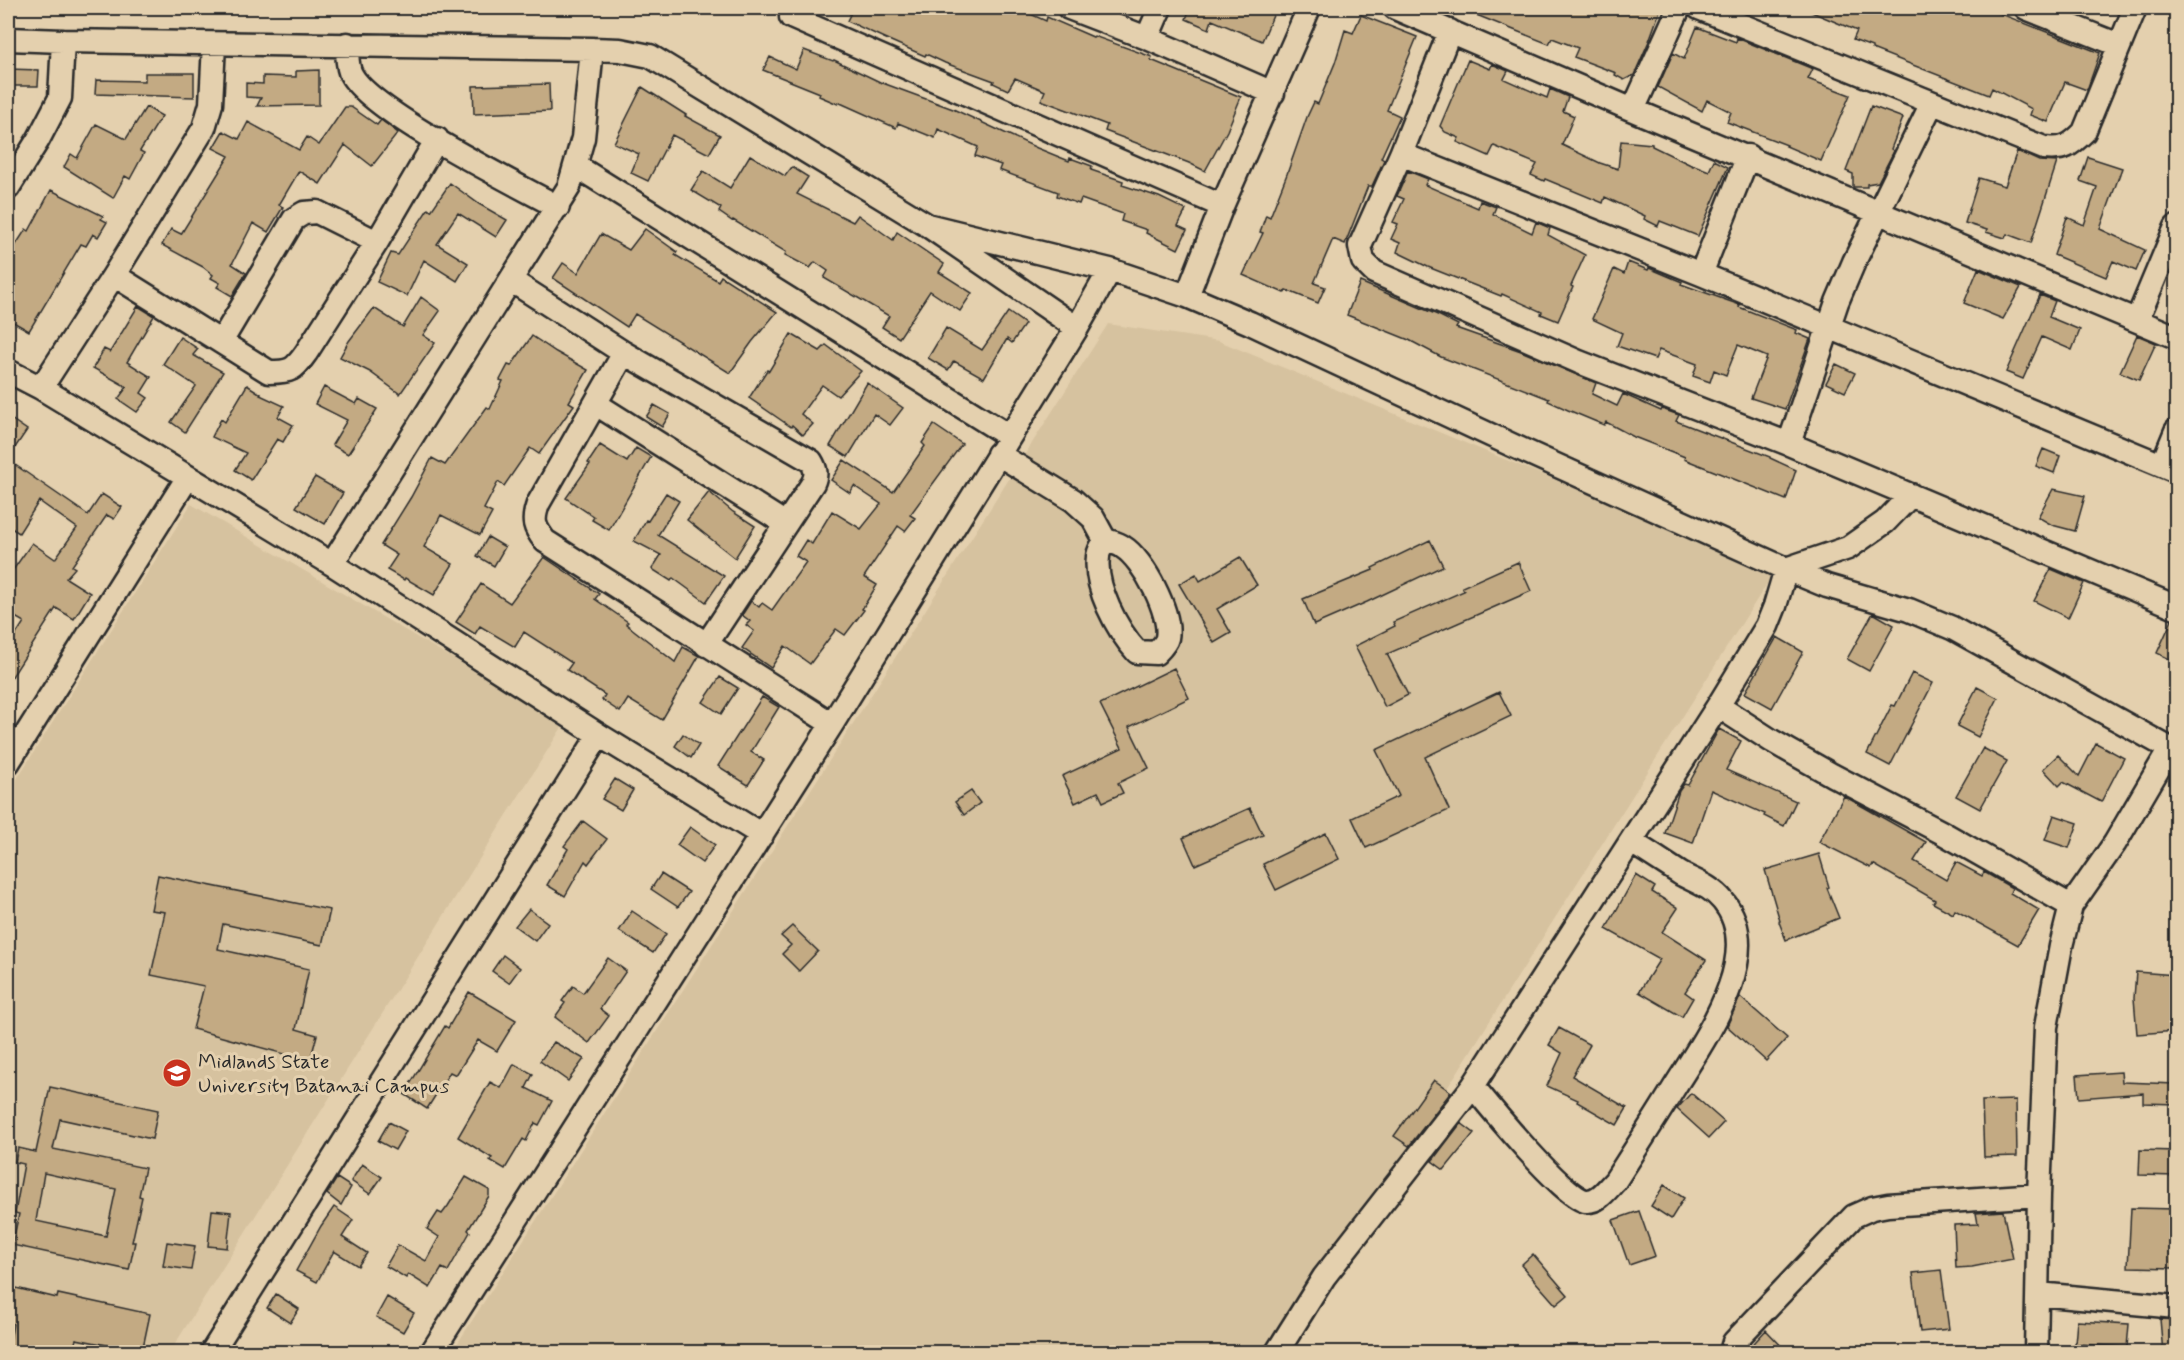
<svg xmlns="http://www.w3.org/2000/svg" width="2184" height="1360" font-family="Mynerve,sans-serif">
  <rect width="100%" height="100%" fill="#e4d0ae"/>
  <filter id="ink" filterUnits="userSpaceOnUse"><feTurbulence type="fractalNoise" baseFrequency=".0167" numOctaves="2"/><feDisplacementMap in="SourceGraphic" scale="12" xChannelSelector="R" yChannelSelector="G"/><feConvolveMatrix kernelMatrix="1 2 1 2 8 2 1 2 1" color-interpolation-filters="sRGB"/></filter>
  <g filter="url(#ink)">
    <!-- built -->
    <path fill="#d6c29f" d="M1108,324L1219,341L1775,571L1280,1352H452Z
      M191,504L564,724L170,1352H8V793Z"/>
    <!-- building -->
    <path fill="#c3aa83" stroke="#2b2b2b" stroke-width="1.5" fill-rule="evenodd" d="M853,8H1017L1046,21L1047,17L1093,37L1094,36L1152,57L1151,60L1241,97L1227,131L1205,171L1189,163L1105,131L1107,125L1041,100L1045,91L1015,78L1008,90L993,83L994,81L945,63L926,54L925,56L884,38L847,21Z
      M1182,8H1266L1275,11L1262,41L1212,20L1209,29L1186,19L1189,11Z
      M1459,8H1661L1649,41L1634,75L1624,80L1615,75L1616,73L1574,57L1578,48L1552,38L1549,44Z
      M1802,8H1986L2100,53L2087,90L2065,82L2048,122L2030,115L2032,109L1992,88L1989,95L1872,49V47L1853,40L1857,31Z
      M1361,15L1417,37L1387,110L1400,116L1381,158L1384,160L1372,186H1368L1345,244L1333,239L1314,283L1325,287L1318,303L1286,290L1284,293L1243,275L1263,233L1260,232L1266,215L1270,217L1287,174L1307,117L1314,102L1318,104L1335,63L1345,30L1353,33Z
      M1697,27L1736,42L1737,38L1813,69L1808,79L1850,95L1821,161L1786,146L1787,145L1727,122L1731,112L1707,100L1702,111L1658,87L1673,53L1684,59Z
      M804,50L833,61L834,60L880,82L953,109L1037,148L1069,161L1070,158L1092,166L1091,170L1123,181L1122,185L1159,197L1186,210L1178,226L1187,230L1178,249L1146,233L1147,230L1121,221L1123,214L1081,199L1079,204L1057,196L1058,192L999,170L1001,165L975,156L978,147L938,129L935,138L898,123L896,128L838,102V104L819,96L820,93L763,70L770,57L796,69Z
      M1468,60L1490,69L1492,64L1508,71L1504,79L1547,98L1550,89L1568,97L1563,111L1574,116L1562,145L1600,163L1618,169L1621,141L1652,144V146L1693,166L1694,165L1709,171L1714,160L1728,167L1698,236L1660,221L1658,226L1644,219L1645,216L1605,197L1603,203L1545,179L1544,181L1531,175L1537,164L1494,146L1489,156L1457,142L1459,138L1445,132L1440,126Z
      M8,69L39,70L38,86H8Z
      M319,70V105L257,106L261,98L246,97V83L263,84V76L296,77V71Z
      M145,73H194V97L95,94L96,80L145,81Z
      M549,84L550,111L474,114L473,86Z
      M642,87L686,115L685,116L720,135L709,154L672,135L648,181L631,173L639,154L614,143Z
      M1871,106L1903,118L1891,149L1894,151L1878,182L1867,184V187H1853V174L1846,171Z
      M146,107L162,116L140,151L144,153L130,179L125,176L113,198L64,167L71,154L77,158L96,124L126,139Z
      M345,107H351L377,125L381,120L398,133L372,166L345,145L320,184L299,171L279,205L283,207L268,232L253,223L232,264L246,273L232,296L217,287L220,283L211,278L213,275L203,267L162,245L171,229L181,234L229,156L213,148L223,131L239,139L248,122L299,150L307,137L319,145Z
      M2017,151L2039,161L2057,162L2031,243L2007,234L2005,238L1986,232L1987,230L1965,223L1979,178L2005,186Z
      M750,155L785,176L792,167L808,177L797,194L853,222L858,215L893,240L897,232L944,264L939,272L972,293L960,311L930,291L899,338L882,327L889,316L824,278L828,271L815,262L810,268L785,255L786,252L733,220L732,221L719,212L721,208L691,190L703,171L730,188Z
      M2088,157L2122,168L2100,229L2145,250L2136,271L2113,261L2106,277L2054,255L2067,217L2084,225L2097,187L2080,181Z
      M1408,171L1428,179L1425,185L1478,208L1480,201L1496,207L1493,214L1532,233L1536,222L1550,228L1548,235L1585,255L1571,286L1573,287L1558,321L1541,314L1542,312L1502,294L1501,296L1428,267L1397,252L1400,243L1391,239L1398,224L1393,222L1404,199L1397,196Z
      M450,183L479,204L507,220L496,237L458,213L437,244L468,263L457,281L424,260L407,296L377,282L391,253L398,255L428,209L431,211Z
      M51,190L103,216L101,219L107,222L98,237L93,234L86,246L81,244L29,331L8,319V257L26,229L29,231Z
      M645,229L677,252L675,255L718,281L721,276L777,312L752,342L730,373L635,314L627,327L553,278L563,263L578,273L601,234L629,250Z
      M1628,262L1648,270L1649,268L1682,282L1681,284L1740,305L1739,307L1797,330L1796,333L1810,339L1785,409L1751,398L1767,357L1738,345L1726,375L1714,370L1710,382L1693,376L1697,364L1659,350L1655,359L1617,346L1622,333L1592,319L1614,269L1624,274Z
      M1978,269L2021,287L2003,319L1964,303Z
      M1360,282L1440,316L1458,325L1456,328L1521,351L1596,383L1592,394L1617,406L1623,394L1661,411L1662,409L1679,415L1676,421L1770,457V458L1796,470L1786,500L1684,459L1685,457L1634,437L1606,422L1604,425L1568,410L1548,401L1549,399L1441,357L1409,340L1347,315Z
      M2040,295L2055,301L2049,317L2080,330L2072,350L2042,337L2023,379L2006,372Z
      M421,297L440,311L423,335L435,343L400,394L370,372L340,357L349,341L374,308L403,327Z
      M138,306L154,316L127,362L151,377L141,393L148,398L137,412L118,399L127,387L93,368L104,349L110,352Z
      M1008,312L1025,324L1012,343L1007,339L984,378L954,361L948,370L928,358L946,328L982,350Z
      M791,334L820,351L826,345L861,371L838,396L822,385L801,414L813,424L803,435L792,425L791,427L749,398L767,370L769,371Z
      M2137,335L2156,343L2139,380L2120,372Z
      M532,336L556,352L588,370L569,402L574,405L539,454L530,448L504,486L498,482L484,509L492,513L480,535L441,515L424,547L453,564L434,595L405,578L404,580L387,570L397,555L381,545L411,497L432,458L445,465L487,407L490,409L503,381L500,380L508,365L511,366Z
      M180,337L198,349L193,355L223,372L185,432L171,422L196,386L163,364Z
      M1836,364L1855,373L1845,392L1826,383Z
      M867,383L903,408L890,425L874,414L848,457L830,446Z
      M247,385L261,394L260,395L284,406L278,417L293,425L283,442L277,439L251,480L235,470L246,453L212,437L221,419L225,422Z
      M324,387L356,404L359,399L377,409L348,454L332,445L347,420L315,404Z
      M654,405L670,414L662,427L646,417Z
      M8,417L27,430L8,458Z
      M934,425L962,444L910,515L915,518L905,531L898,526L864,577L877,585L862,609L864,610L845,635L836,629L810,664L785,646L771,668L742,648L754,631L746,625L750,621L742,615L751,601L759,607L762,603L772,610L806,562L796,556L806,540L812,544L832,511L861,529L881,504L854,486L850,493L831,480L844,460L893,492L925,446L922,443Z
      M600,445L627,462L636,448L651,457L609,530L592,520L594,517L566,498L590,464L588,463Z
      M2043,449L2060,456L2054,473L2036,466Z
      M8,460L88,515L102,494L122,507L114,519L107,515L72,566L75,568L66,578L90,593L74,619L56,608L8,683V647L24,622L8,613V577L32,543L55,559L77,528L39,501L19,533L8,526Z
      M315,477L343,493L325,524L296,507Z
      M2053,489L2085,496L2075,531L2052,525L2038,517Z
      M709,492L733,512L755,526L735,558L687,520Z
      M666,493L679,501L658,535L724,576L706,602L673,578L671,581L652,569L661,555L634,541L646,520L648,521Z
      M488,537L505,547L494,566L477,556Z
      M1430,540L1443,566L1367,602L1314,625L1303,599L1373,570L1372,568Z
      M544,557L599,594L595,599L628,622L626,624L675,662L683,647L699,656L662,720L628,699L620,712L602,700L605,695L567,670L572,663L524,632L515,647L480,626L475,634L456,622L481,584L510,603Z
      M1240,557L1257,585L1217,609L1231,633L1214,643L1179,584L1196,574L1200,581Z
      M1518,562L1531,591L1387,654L1408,695L1385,707L1355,646L1395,626L1393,622L1464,591L1462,587Z
      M2051,569L2084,583L2068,618L2034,601Z
      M1873,613L1894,625L1869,671L1847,659Z
      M2172,620H2176V662L2157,653Z
      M1777,637L1803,652L1772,708L1745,693Z
      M1174,668L1189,698L1129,727L1149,768L1118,783L1123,793L1103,802L1098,792L1075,803L1062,776L1122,748L1100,704Z
      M1912,673L1933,683L1890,766L1867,754L1892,705L1895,706Z
      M720,677L738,688L721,714L703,702Z
      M1977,687L1998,698L1978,737L1957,726Z
      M1499,692L1511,716L1425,757L1449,810L1366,848L1352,818L1399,796L1376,750Z
      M762,697L779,707L751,752L764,760L748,785L718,766Z
      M1719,729L1741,741L1726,770L1796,801L1784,826L1764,816L1765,814L1711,790L1693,843L1665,833L1679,791L1684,784L1688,785Z
      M683,734L699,745L691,758L675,746Z
      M2096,743L2124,758L2101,802L2063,782L2059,786L2043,769L2058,755L2079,776Z
      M1983,748L2007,761L1980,809L1956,796Z
      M615,779L633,790L621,810L602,799Z
      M971,791L980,803L964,815L955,802Z
      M1844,796L1926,842L1914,861L1946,880L1956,862L1982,876L1984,872L2012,888L2010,893L2039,910L2018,945L1955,910L1953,914L1933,903L1935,900L1873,864L1871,868L1819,842Z
      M1250,808L1263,835L1195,865L1183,838Z
      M2054,815L2078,823L2069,848L2045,840Z
      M583,821L607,839L588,864L585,861L565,896L547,885L568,849L564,846Z
      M690,827L715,845L702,863L677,845Z
      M1326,833L1339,859L1276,890L1263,864Z
      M1819,854L1829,887L1827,888L1839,918L1786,940L1779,922L1780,921L1765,870Z
      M661,874L689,892L678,907L651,889Z
      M158,875L330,910L322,945L223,924L218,949L309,969L296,1029L317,1035L310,1061L193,1029L204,986L151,975L165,912L151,910Z
      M1636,875L1655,887L1652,892L1678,908L1662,932L1706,960L1685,992L1693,998L1682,1017L1639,992L1660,959L1606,929Z
      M529,909L548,923L535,941L515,926Z
      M632,911L666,934L653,953L619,931Z
      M792,926L818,951L799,971L782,954L791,945L781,936Z
      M503,955L520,968L509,983L492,971Z
      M608,958L626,971L600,1009L609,1016L589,1043L555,1017L565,1003L562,1001L573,986L583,993Z
      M2136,972L2176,975V1031L2137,1034L2134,998Z
      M469,992L516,1020L497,1051L478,1040L456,1075L450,1072L427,1109L404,1094L445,1026L448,1028Z
      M1740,997L1787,1038L1766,1061L1727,1026Z
      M1559,1028L1590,1045L1572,1076L1627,1108L1617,1125L1577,1102L1578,1100L1547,1086L1562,1053L1549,1045Z
      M554,1042L584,1059L568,1081L540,1061Z
      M514,1064L533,1074L526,1088L552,1101L539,1125L535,1123L526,1141L523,1139L505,1169L490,1160L492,1158L458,1137L490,1082L501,1088Z
      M2121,1072L2122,1082L2176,1084V1104L2143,1103V1093L2079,1098L2077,1075Z
      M1434,1080L1451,1092L1409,1146L1394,1136Z
      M50,1087L158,1110L152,1139L60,1119L53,1149L145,1168L139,1196L142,1197L132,1242H135L129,1270L12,1245L19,1214L15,1213L24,1164L15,1162L18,1148L36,1152ZM44,1173L116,1189L106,1236L36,1221Z
      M1691,1093L1724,1122L1709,1138L1677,1109Z
      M2016,1100L2017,1156L1984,1157L1982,1101Z
      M389,1122L406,1131L395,1150L378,1141Z
      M1461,1123L1474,1133L1444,1170L1432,1161Z
      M2140,1150L2176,1151V1176L2139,1175Z
      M362,1164L382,1177L370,1194L351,1181Z
      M466,1177L489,1190V1196L468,1230L470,1232L448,1271L442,1268L430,1288L408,1274L406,1278L386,1266L398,1245L426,1261L439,1237L427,1229L438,1212L442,1214L448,1206Z
      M337,1178L351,1187L341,1205L327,1194Z
      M1664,1185L1684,1198L1671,1219L1651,1206Z
      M334,1207L353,1220L342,1237L367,1253L358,1266L334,1251L317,1282L296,1271L321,1226Z
      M2131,1208L2176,1209V1268L2128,1267Z
      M212,1210L231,1212L227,1248L208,1246Z
      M1639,1211L1655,1256L1629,1265L1613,1220Z
      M2003,1211L2013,1259L1972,1267L1956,1268L1954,1225L1978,1224L1976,1213Z
      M167,1242L195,1246L191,1270L163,1266Z
      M1533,1254L1568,1295L1556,1305L1521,1265Z
      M1941,1270L1949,1329L1920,1332L1913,1273Z
      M8,1286L57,1298L58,1294L150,1314L142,1352L76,1339L73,1353H50L32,1349L31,1351L9,1347L13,1324L8,1322Z
      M276,1294L299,1309L290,1323L267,1308Z
      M387,1297L414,1313L403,1332L376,1317Z
      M2160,1319L2176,1320V1353H2163Z
      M2077,1321L2129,1324L2127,1347L2075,1344Z
      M1766,1330L1788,1353H1745Z"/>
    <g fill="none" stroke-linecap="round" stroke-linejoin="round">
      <!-- minor casing -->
      <g stroke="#2b2b2b" stroke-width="27">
        <path id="minor" d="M794,8L791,17L1222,206
          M1069,8L1147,38L1273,93
          M1395,8L1633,110L2176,337
          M1699,8L2044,148C2064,150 2070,146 2084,132L2135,8
          M2026,8L2119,45
          M1450,31L1401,154L1360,246L1363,261L1374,272L1579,362L1789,444L2176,607
          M1147,38L1160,8
          M8,39L63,41L592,49L620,50L650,56L927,225L1077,328
          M347,44C347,53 347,64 350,72C366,110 516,184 558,207
          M1633,110L1679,8
          M1401,154L1701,274L2176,471
          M576,166L1009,436
          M8,188L38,140L60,98L63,41
          M927,225L1110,270L1187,296L1250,323L1516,447L1786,569L1827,586L1909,610L1952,628L2176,752
          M1701,274L1748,156
          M114,275L269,372C291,372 294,370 306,353L377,242L437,139
          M512,281L624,353L811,461C816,469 817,474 813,483L706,645
          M1187,296L1222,206L1309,8
          M2137,320L2176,227
          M221,342L294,219L304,213L317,212L377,242
          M624,353L538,504C532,521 534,527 545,541L832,724
          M8,371L41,388L332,564L599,735L762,835
          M41,388L114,275L204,128L211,104L214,44
          M596,404L786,524
          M1789,444L1837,302L1854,262L1932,103
          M998,454L1073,500L1093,518L1105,540C1111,542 1118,543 1123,547C1143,559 1172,614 1167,638C1166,643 1160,649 1156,653L1137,652C1117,630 1094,587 1098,557C1098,551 1103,545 1105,540
          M2162,465L2176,431
          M332,564L569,187L583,138L592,49
          M1786,569L1848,548L1885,522L1911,495
          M1718,706L1772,741L1832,775L1941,832L2071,906
          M8,763L188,477
          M1473,1086C1489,1106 1565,1199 1586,1201C1599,1202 1607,1189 1615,1181C1635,1150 1655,1119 1674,1088C1703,1041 1767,954 1723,901C1712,887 1696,882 1681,874C1664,863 1648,852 1631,842
          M2038,1294L2176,1307
          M212,1352L599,735
          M432,1352L832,724L1077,328L1110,270
          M1277,1352L1324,1277L1473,1086L1718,706L1767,626L1775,606L1786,569
          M1731,1352L1734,1342L1854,1216L1872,1208L1888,1205L2039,1195
          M2036,1352L2039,1195L2046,1027L2061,946L2071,906L2115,843L2170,749"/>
      </g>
      <!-- minor -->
      <use href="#minor" stroke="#e4d0ae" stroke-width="22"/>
    </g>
  </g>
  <!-- icons -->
  <defs>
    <g id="university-disc" transform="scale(1.5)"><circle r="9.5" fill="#c8321e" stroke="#e4d0ae"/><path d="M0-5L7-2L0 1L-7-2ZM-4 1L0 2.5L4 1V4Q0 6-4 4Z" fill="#fff"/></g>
  </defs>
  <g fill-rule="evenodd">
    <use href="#university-disc" x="177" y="1073"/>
  </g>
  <g text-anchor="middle" stroke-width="6" stroke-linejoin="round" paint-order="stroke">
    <!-- poi labels -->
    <g font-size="21" fill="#2b2b2b" stroke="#e4d0ae" text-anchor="start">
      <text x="198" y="1068">Midlands State<tspan x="198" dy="24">University Batanai Campus</tspan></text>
    </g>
  </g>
  <!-- margin -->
  <rect width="2184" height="1360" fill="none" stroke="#e4d0ae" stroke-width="30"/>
  <rect x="15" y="15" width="2154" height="1330" fill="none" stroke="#2b2b2b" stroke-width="2" filter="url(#ink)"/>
</svg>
